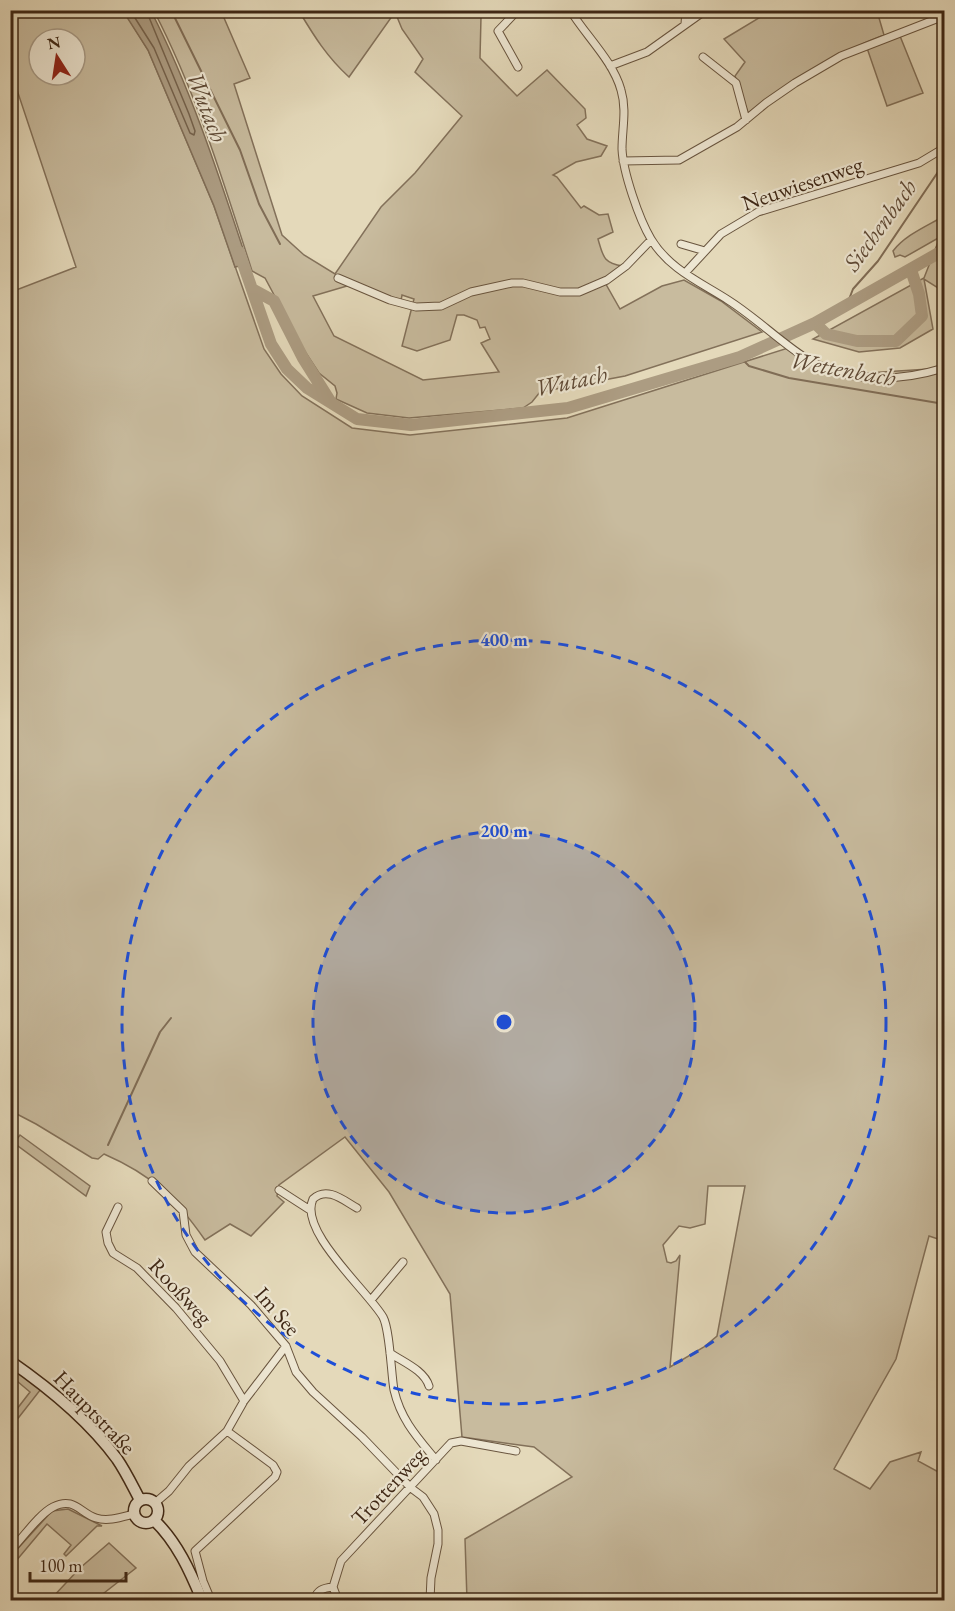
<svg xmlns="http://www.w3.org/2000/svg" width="955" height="1611" font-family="'EB Garamond',serif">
  <rect width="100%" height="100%" fill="#e4d9ba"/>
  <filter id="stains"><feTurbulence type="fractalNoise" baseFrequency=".00333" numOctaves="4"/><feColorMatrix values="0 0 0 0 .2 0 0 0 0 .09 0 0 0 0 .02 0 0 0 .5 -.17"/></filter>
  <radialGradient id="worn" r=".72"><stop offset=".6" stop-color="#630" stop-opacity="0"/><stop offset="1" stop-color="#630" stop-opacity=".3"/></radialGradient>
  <!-- green -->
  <path fill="#c8bb9e" stroke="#83715a" stroke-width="1.5" fill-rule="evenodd" d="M772,10L877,11L884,35C834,54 790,81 748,113L735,76L745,62L724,39Z
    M11,11H124L148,50L214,206L264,349L281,374L302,396L352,428L410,435L567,418L788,348L824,364L867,373L944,368V1241L929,1236L896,1359L834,1469L870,1489L890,1462L921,1452L918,1461L944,1475V1600H467L465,1539L572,1477L534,1447L462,1437L450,1294L389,1192L345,1137L279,1185L277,1196L284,1202L251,1236L230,1224L205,1240C175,1197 152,1175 104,1154L98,1159L92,1158L36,1124L11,1111V292L76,267L11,72ZM39,39H75V75H39ZM708,1186H745L717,1336L704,1347L670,1367L680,1255L676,1261L671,1263L667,1262L663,1245L679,1226L690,1228L705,1224Z
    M154,11H221L250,78L234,84L282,235L304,255L335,274L381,207L415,173L462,116L415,72L423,59L402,29L395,12L349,77C327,57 314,36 299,11H486L481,17L480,58L517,96L547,70L585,109L586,118L577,125L587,139L607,146L601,156L576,162L553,175L557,177L581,208L584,206L599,215L608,214L613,232L598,239C603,256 603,263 623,266L603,279L620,309L662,286L684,280L721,301L762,332L625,376L540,392L532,402L523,408L409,418L367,413L336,399L337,393L335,386L319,373L302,347L265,278L252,271C224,183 196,92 154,11ZM357,283L401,301L402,295L414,299L402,346L417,351L450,340L457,315H464L477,320L480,328L485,327L490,339L481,343L499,372L423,380L334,336L313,296Z
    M900,36L923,93L887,106L867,48Z
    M944,216V275L938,288L924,279L933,329L900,348L859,352L813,339L924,278L940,237L905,257L900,255L895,257L893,251C905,235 927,226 944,216Z
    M20,1135L90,1186L86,1196L14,1143Z
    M11,1367L41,1389L12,1426L10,1418L30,1392L11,1376Z
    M68,1509L102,1526H97L66,1556L64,1554L71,1545L47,1524L11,1567V1556L52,1511Z
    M109,1543L136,1568L95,1600H50L80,1568Z"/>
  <!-- water -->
  <path fill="#ac9c82" stroke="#806d56" stroke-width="1.5" d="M123,11H151C192,91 220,179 248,264L235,267L214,206L148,50Z"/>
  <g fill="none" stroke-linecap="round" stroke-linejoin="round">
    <!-- shore -->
    <path stroke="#75624c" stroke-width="1.5" d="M130,10L154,48L190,133L194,135L195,131L189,114L146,10"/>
    <!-- stream -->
    <path stroke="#806d56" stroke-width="2" d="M171,10L240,150L259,204L280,244
      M846,307L853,289L878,261L944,163
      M740,357L749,366L789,378L944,404
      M108,1145L160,1032L171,1018"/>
    <!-- river -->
    <path stroke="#ac9c82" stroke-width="12" d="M239,252L271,344L287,369L307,388L357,419L411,425L568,408L740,357L815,323L944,250
      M252,289L274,301L303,358L330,401
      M815,323L826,334L857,341H896L922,316L919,294L911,270"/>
    <!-- street casing -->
    <g stroke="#68543e" stroke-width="9">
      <path id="street" d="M518,10L498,31L518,67
        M570,10C586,36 613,61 621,90C627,110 622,129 622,149C623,172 639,219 651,239C669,269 700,282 728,300C755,317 778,340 804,357C847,384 898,382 944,368
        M685,24L686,10
        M703,57L736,83L746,120
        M610,66L647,52L706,10
        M623,161L679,160L737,127L766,103L795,83L841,56L944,16
        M681,244L705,251
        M685,273L721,234L758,212L919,163L944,148
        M338,278L390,300L416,307L441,306L471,292L512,283H523L560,292H579L607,280L626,266L651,240
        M152,1181L183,1211L186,1235L195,1252L251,1305L286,1346L296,1372L313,1392L362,1437L411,1488L423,1497L434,1514L438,1530V1544L431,1578L430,1600
        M279,1190L310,1210
        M118,1207L106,1232L108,1243L113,1253L137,1268L176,1308L220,1361L244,1401
        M357,1208C343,1200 327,1186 313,1199C298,1231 368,1291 383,1317C390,1330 391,1373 394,1390C401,1420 417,1437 436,1460
        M371,1300L403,1262
        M390,1353C403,1362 424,1370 429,1386
        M155,1503L169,1491L189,1466L227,1431L244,1401L286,1346
        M10,1551C22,1539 39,1514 53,1507C74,1496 80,1513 96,1518C108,1522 122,1517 134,1514
        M333,1587L341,1561L451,1443L461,1441L516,1451
        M333,1587L338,1600
        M211,1600L203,1581L195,1551L275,1477L277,1472L273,1465L227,1431
        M314,1600C317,1590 323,1588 333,1587"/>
    </g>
    <!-- secondary casing -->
    <g stroke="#3e2715" stroke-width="13">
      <path id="secondary" d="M10,1361C49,1388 89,1421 117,1459C126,1472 133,1487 140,1500
        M134 1511a12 12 0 1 1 24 0a12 12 0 1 1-24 0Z
        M154,1520C177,1542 190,1571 202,1600"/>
    </g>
    <!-- street -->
    <use href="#street" stroke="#ede6d2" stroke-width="7"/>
    <!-- secondary -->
    <use href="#secondary" stroke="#ede6d2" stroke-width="10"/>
  </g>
  <!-- distance rings -->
  <circle cx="504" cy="1022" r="191" fill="#1d4ed8" fill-opacity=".12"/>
  <g fill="none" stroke="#1d4ed8" stroke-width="3" stroke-dasharray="10 8">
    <circle cx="504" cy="1022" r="191"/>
    <circle cx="504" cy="1022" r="382"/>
  </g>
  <g text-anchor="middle" stroke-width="4.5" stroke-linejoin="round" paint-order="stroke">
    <!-- street labels -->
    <g font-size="22" fill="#3e2715" stroke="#ede6d2">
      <text transform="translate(802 183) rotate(-19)" y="8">Neuwiesenweg</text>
      <text transform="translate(181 1291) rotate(47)" y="8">Rooßweg</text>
      <text transform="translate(278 1311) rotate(49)" y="8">Im See</text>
      <text transform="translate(95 1412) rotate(46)" y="8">Hauptstraße</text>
      <text transform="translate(388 1486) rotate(-47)" y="8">Trottenweg</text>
    </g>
    <!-- water labels -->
    <g font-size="24" font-style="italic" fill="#5f4a36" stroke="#ede6d2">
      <text transform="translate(207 107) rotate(69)" y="8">Wutach</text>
      <text transform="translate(880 225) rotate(-54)" y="8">Siechenbach</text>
      <text transform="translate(843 369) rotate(10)" y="8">Wettenbach</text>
      <text transform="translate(571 381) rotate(-12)" y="8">Wutach</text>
    </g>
  </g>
  <circle cx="504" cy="1022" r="9" fill="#1d4ed8" stroke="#ede6d2" stroke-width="3"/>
  <g font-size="18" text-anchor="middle" font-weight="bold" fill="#1d4ed8" stroke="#ede6d2" stroke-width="4.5" stroke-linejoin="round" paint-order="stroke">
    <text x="504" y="646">400 m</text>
    <text x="504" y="837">200 m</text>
  </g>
  <!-- margin -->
  <rect width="955" height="1611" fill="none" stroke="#e4d9ba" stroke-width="36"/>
  <rect x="12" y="12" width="931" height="1587" fill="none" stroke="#3e2715" stroke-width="3"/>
  <rect x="18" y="18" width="919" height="1575" fill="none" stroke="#3e2715" stroke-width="1.5"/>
  <!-- north arrow -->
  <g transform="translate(57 57) rotate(348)"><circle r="28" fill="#ede6d2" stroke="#a79a86" stroke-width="1.5"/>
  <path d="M0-4.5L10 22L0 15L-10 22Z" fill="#8f2418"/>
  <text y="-9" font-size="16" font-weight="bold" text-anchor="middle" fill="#3e2715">N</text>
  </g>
  <!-- scale -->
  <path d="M30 1572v9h96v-9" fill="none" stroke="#3e2715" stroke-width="3"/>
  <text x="39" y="1572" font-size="18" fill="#3e2715" stroke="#ede6d2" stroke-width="4.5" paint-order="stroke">100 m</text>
  <rect width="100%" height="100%" filter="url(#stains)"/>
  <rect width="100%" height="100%" fill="url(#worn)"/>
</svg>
